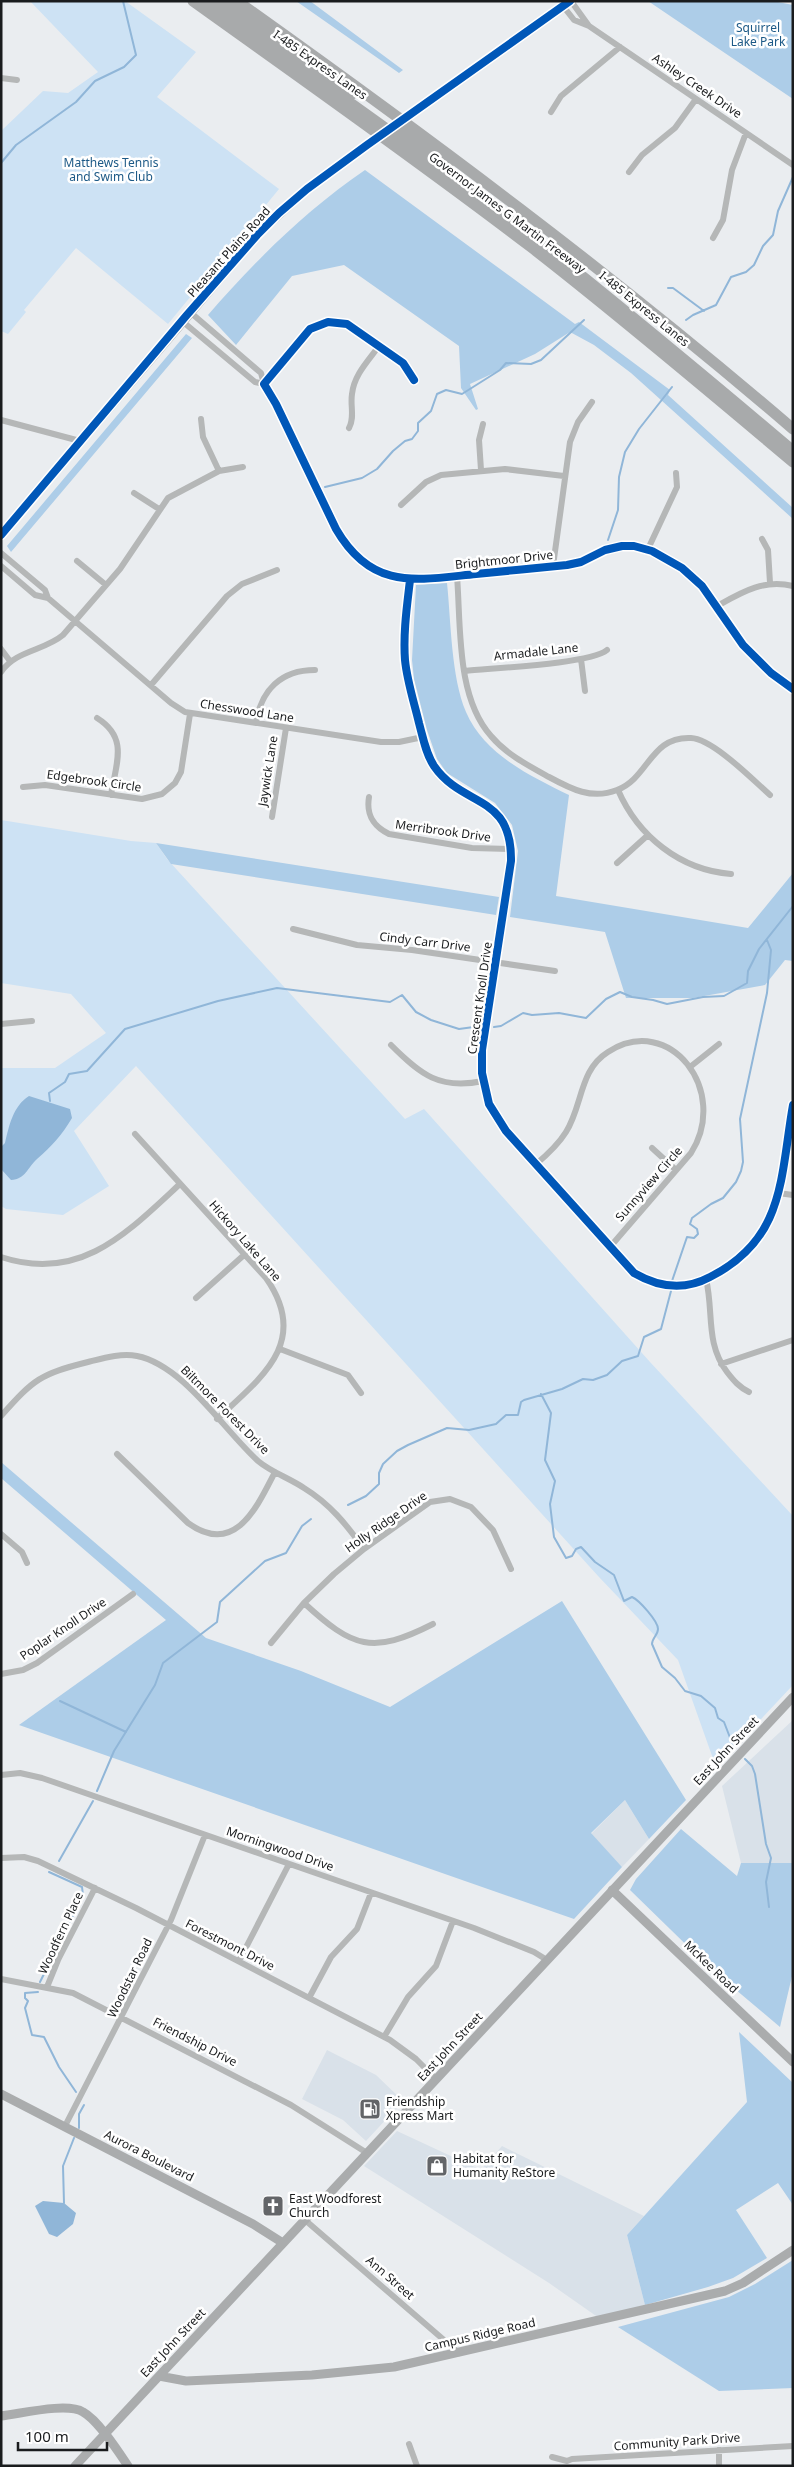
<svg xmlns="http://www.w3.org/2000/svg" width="794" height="2467" font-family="'Noto Sans',sans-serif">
  <rect width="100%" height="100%" fill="#eaedf0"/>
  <!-- built -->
  <path fill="#d9e1e9" d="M793,1720V1863H741L722,1786Z
    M625,1800L649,1839L622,1867L591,1834Z
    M327,2050L376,2075L403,2101L366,2141L343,2120L302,2099Z
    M397,2131L481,2170L502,2146L644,2216L627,2235L645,2305L599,2318L549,2283L364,2166Z"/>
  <!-- green -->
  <path fill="#cde2f4" d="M30,1H125L196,52L157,97L279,189L168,324L76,248L24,310L26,312L8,334L1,331V131L43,91L68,93L98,72Z
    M1,820L131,841L156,843L167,859L405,1119L424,1109L650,1362L793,1516V1685L716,1767L678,1660L599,1577L136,1066L74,1131L109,1186L63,1215L6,1209L1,1206V1068H55L106,1033L71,994L1,983Z"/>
  <!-- forest -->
  <path fill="#adcde8" d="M296,1H310L403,70L399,73Z
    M648,1H773L793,5V99Z
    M365,170L575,324L579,322L670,390L668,395L793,508V519L631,373L594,345L570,332L535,354L470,384L478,409L476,410L461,388L459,346L344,265L292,276L236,345L208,315C255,261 305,211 365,170Z
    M186,334L192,338L11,552L7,546Z
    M447,583C451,621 451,677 466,712C484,754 530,776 569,795L556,896L748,928L793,873V961L785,960L765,985L693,998H626L605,932L510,917L518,851L512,825L495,803L447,773L437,759L427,730L414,679L412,660L416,585Z
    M156,843L499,897L496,915L171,864Z
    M1,1462L206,1638L301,1671L390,1707L562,1601L686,1800L649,1839L625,1800L591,1833L622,1867L574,1919L19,1725L166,1620L1,1478Z
    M681,1829L737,1876L741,1863H793V1972L780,2027L710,1968L630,1890L636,1879Z
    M739,2032L793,2083V2205L778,2183L736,2210L767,2258L733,2278L708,2287L645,2305L627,2235L747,2102Z
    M793,2260V2388L719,2391L618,2327L729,2297L755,2284Z"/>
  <!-- water -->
  <path fill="#90b6d8" d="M29,1096L70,1109L72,1118C62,1135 52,1146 37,1159C27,1168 26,1179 11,1180L1,1169V1147L5,1143C9,1126 13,1106 29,1096Z
    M43,2201L64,2203L76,2213L73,2224L57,2237L49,2234L35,2206Z"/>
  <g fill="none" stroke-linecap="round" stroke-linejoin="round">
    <!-- stream -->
    <path stroke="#90b6d8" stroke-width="2" d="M1,163L16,145L76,102L95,81L124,67L136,55L123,1
      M668,288H673L704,311
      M686,320L693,315L716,305L731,277L746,272L754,265L763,246L773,235L778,211L793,177
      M325,487L362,478L377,469L393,451L405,441L412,439L418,431V423L431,411L437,394L446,390L462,394L500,370L506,363L531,364L541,360L584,320
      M608,540L618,510L619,477L625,452L639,429L672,387
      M494,1027L501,1026L523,1013L532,1015L559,1013L586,1018L606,999L620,992L632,997L653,1000L667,1004L703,997L724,996L747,983L748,971L759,949L793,906
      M50,1101L49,1093L65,1082L69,1074L87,1071L125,1029L218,1001L277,988L390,1002L402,995L416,1012L431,1020L459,1029L481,1026
      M672,1281L687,1237L694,1238L698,1234L697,1229L690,1224L692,1218L711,1204L723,1198L736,1182L741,1171L743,1162L740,1119L767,993L771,950L767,940
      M541,1394L551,1413L545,1460L555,1481L550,1504L554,1537L566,1558L572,1556L576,1549L581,1547L595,1562L614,1575L624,1601L632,1597C639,1600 658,1621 658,1629C658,1635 652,1638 652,1644L662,1667L675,1678L685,1691L701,1696L715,1708L718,1718L724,1722L734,1748
      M348,1505L366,1496L379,1484V1473L383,1464L397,1451L408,1445L447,1428L469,1430L496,1424L506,1415H518L521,1402L524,1400L562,1389L583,1379L593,1380L607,1375L622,1361L638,1356L644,1337L661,1329L671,1291
      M60,1701L126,1732
      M745,1759L752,1766L755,1774L766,1844L771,1858L766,1882L769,1907
      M97,1791L114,1751L155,1685L163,1663L217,1622L220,1602L265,1561L286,1553L302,1526L311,1519
      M59,1861L93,1801
      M40,1982L83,1895L82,1887L49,1872
      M38,1992L25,1993V1998L28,2001L25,2008L32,2035L44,2037L59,2067L76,2092
      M79,2128V2114L84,2105
      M64,2203L63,2166L74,2138"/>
    <!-- street -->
    <path stroke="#b5b7b7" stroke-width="6" d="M563,6L574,20L589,26L571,1
      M589,26L793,165
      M1,78L17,80
      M551,112L561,96L620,47
      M629,172L642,155L675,128L696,99
      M713,238L723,220L732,170L746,133
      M182,321L255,382L264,384L261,373L190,312
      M414,380L403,363L347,324L328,322L310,329L264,384L276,404L336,529C372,591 416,580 476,574C506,571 537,568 567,565L581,562L605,550L622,546H634L652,551L682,568L702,586L743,645L771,673L793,689
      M201,419L203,437L219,471
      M1,420L80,441
      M349,428C355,417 350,406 352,394C354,375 368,361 379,346
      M481,470L479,440L483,424
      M134,493L159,509
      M401,505L426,482L441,475L505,469L564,476
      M762,539L768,550L770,583
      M648,549L677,487L676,473
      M1,553L45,590L48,598L171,703L185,712L381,742H399L423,737
      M77,561L106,585
      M1,566L35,595L48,598
      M553,566L570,442L578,422L592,402
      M457,576C461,626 456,697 491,736C506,754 529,766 549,777C571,789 592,800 617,790C649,778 650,736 691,738C713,739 753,780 770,795
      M410,580C407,606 403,633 405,660C407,681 414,702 419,723C423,738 426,754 434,766C463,808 512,793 511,861L482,1050V1073L489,1104L506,1131L634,1273C658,1287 684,1291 710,1277C785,1239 780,1179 793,1105
      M717,606C742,592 763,579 793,586
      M1,649L10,661
      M581,659L585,691
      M465,671C492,668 590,664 607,650
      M1,672C16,650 44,651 63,635L120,569L168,498L219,471L243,467
      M151,685L227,596L242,584L277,570
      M97,718C129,738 116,763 111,795
      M256,723C261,690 281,670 315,670
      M23,787L45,785L142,799L162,794L175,783L181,772L190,714
      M618,790C638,836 680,870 731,874
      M369,797C366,815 373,826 389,834L472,848L511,849
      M272,817L286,728
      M617,863L648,835
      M293,929L357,945L412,950L555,971
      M1,1024L32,1021
      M391,1045C421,1075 440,1090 483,1081
      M690,1067L719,1044
      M135,1134L266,1278C311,1342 261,1378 217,1419
      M652,1148L676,1170
      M535,1165C547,1155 558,1145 566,1132C583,1105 579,1070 608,1052C670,1012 730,1091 691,1153L610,1247
      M778,1193L793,1195
      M1,1257C80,1283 127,1233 180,1184
      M706,1279C714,1312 705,1343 727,1372C734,1381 739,1387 749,1392
      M196,1298L244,1255
      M280,1349L348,1375L361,1393
      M721,1364L793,1340
      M1,1416C34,1379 40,1374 88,1362C104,1358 121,1353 137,1356C183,1365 223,1429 258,1461C271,1472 289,1478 304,1488C330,1504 346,1524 364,1549
      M117,1454L188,1523C235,1557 257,1507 275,1472
      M1,1534L22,1552L27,1563
      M304,1603C353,1648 372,1655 433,1624
      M271,1643L304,1603L334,1574L364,1549L430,1502L450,1499L471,1507L493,1530L511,1569
      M1,1674L23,1670L37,1663L133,1594
      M1,1775L20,1773L42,1778L474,1928L534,1952L547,1960
      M1,1858L24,1857L38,1861L136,1908L390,2040L416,2059L436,2079
      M239,1961L289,1864
      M1,1979L73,1993L291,2105L367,2153
      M47,1987L58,1960L95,1888
      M309,1998L331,1957L357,1929L371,1893
      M384,2037L408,1997L436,1966L453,1921
      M65,2126L171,1920L205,1835
      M305,2220L459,2353
      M409,2444L417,2466
      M719,2450V2466
      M552,2457L567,2461
      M567,2461L572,2459L793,2446"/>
    <!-- secondary -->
    <path stroke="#aaacad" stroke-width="9" d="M396,124L570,1
      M1,535L257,235L307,189L384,133
      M612,1890L793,2062
      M1,2094L253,2224L283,2243
      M159,2376L186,2381L312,2375L394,2367L725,2291L743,2283L793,2250
      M1,2416C20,2414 67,2402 83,2412C98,2420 118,2451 128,2466
      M75,2466L793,1697"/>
    <!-- highway -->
    <path stroke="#a8aaab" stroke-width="11" d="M193,1C306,82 420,162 531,247C620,316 706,389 793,462
      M206,1C335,92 464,182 587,280C656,336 725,393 793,451
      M221,1L352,94
      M237,1C428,137 615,276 793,429
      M397,127L448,165"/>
    <!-- cycleway casing -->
    <g stroke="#fff" stroke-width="11">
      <path id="cycleway" d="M414,380L403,363L347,324L328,322L310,329L264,384L276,404L336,529C372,591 416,580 476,574C506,571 537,568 567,565L581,562L605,550L622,546H634L652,551L682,568L702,586L743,645L771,673L793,689
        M1,535L186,316L257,235L279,213L307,189L367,145L570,1
        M410,580C407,606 403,633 405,660C407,681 414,702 419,723C423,738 426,754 434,766C463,808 512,793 511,861L482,1050V1073L489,1104L506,1131L634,1273C658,1287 684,1291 710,1277C785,1239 780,1179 793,1105"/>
    </g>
    <!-- cycleway -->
    <use href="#cycleway" stroke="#0057b8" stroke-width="8"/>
  </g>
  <!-- icons -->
  <defs>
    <g id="fuel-square" transform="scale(1.125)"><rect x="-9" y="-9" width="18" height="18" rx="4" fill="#636568" stroke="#fff"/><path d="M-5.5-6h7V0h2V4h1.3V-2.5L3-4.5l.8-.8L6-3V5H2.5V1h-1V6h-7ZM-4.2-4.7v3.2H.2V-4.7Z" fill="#fff"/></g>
    <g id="shop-square" transform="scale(1.125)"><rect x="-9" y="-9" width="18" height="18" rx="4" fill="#636568" stroke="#fff"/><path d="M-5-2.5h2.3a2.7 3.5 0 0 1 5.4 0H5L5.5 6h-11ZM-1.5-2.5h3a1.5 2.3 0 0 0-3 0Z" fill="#fff"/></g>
    <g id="church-square" transform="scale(1.125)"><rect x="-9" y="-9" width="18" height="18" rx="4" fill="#636568" stroke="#fff"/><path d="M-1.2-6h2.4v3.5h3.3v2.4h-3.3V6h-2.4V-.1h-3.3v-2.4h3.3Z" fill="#fff"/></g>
  </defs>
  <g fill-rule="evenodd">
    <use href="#fuel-square" x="370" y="2109"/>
    <use href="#shop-square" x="437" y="2166"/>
    <use href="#church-square" x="273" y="2206"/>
  </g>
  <g text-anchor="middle" stroke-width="5" stroke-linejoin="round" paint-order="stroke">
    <!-- park labels -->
    <g font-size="12" fill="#1c5986" stroke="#fff">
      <text x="758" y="32">Squirrel<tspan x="758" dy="14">Lake Park</tspan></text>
      <text x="111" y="167">Matthews Tennis<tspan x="111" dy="14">and Swim Club</tspan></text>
    </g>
    <!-- street labels -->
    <g font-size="12" fill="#1a1c1e" stroke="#fff">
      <text transform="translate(320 65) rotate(35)" y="4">I-485 Express Lanes</text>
      <text transform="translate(697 86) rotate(34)" y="4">Ashley Creek Drive</text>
      <text transform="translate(507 213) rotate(37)" y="4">Governor James G Martin Freeway</text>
      <text transform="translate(229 252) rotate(-48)" y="4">Pleasant Plains Road</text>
      <text transform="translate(644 309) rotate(39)" y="4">I-485 Express Lanes</text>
      <text transform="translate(504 560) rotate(-6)" y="4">Brightmoor Drive</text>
      <text transform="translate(536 652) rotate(-6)" y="4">Armadale Lane</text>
      <text transform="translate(247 711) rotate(9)" y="4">Chesswood Lane</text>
      <text transform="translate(268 771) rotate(-81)" y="4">Jaywick Lane</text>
      <text transform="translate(94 781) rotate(8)" y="4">Edgebrook Circle</text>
      <text transform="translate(443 831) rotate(8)" y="4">Merribrook Drive</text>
      <text transform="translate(425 942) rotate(7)" y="4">Cindy Carr Drive</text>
      <text transform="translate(480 998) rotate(-82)" y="4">Crescent Knoll Drive</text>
      <text transform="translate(649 1184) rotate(-49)" y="4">Sunnyview Circle</text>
      <text transform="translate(245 1241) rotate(49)" y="4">Hickory Lake Lane</text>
      <text transform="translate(225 1410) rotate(45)" y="4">Biltmore Forest Drive</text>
      <text transform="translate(386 1522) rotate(-35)" y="4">Holly Ridge Drive</text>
      <text transform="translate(63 1629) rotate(-34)" y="4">Poplar Knoll Drive</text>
      <text transform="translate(726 1751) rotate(-47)" y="4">East John Street</text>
      <text transform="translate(280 1849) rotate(19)" y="4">Morningwood Drive</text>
      <text transform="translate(61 1933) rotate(-65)" y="4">Woodfern Place</text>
      <text transform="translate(230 1945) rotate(27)" y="4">Forestmont Drive</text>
      <text transform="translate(711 1967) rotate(44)" y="4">McKee Road</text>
      <text transform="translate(130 1978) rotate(-64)" y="4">Woodstar Road</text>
      <text transform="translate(195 2042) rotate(27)" y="4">Friendship Drive</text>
      <text transform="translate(450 2047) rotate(-47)" y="4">East John Street</text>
      <text transform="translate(149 2156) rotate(27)" y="4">Aurora Boulevard</text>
      <text transform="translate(390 2278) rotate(41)" y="4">Ann Street</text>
      <text transform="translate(480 2335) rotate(-13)" y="4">Campus Ridge Road</text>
      <text transform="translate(173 2343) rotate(-47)" y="4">East John Street</text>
      <text transform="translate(677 2442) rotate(-4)" y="4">Community Park Drive</text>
    </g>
    <!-- poi labels -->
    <g font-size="12" fill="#1a1c1e" stroke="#fff" text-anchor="start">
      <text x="386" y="2106">Friendship<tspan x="386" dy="14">Xpress Mart</tspan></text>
      <text x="453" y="2163">Habitat for<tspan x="453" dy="14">Humanity ReStore</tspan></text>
      <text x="289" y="2203">East Woodforest<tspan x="289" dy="14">Church</tspan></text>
    </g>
  </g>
  <!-- border -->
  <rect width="794" height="2467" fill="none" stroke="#1a1c1e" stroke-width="5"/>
  <!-- scale -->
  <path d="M18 2442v8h89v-8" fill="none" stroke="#1a1c1e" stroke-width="2.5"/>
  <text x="25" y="2442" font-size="15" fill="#1a1c1e" stroke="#ffffff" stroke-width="4" paint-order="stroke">100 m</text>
</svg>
